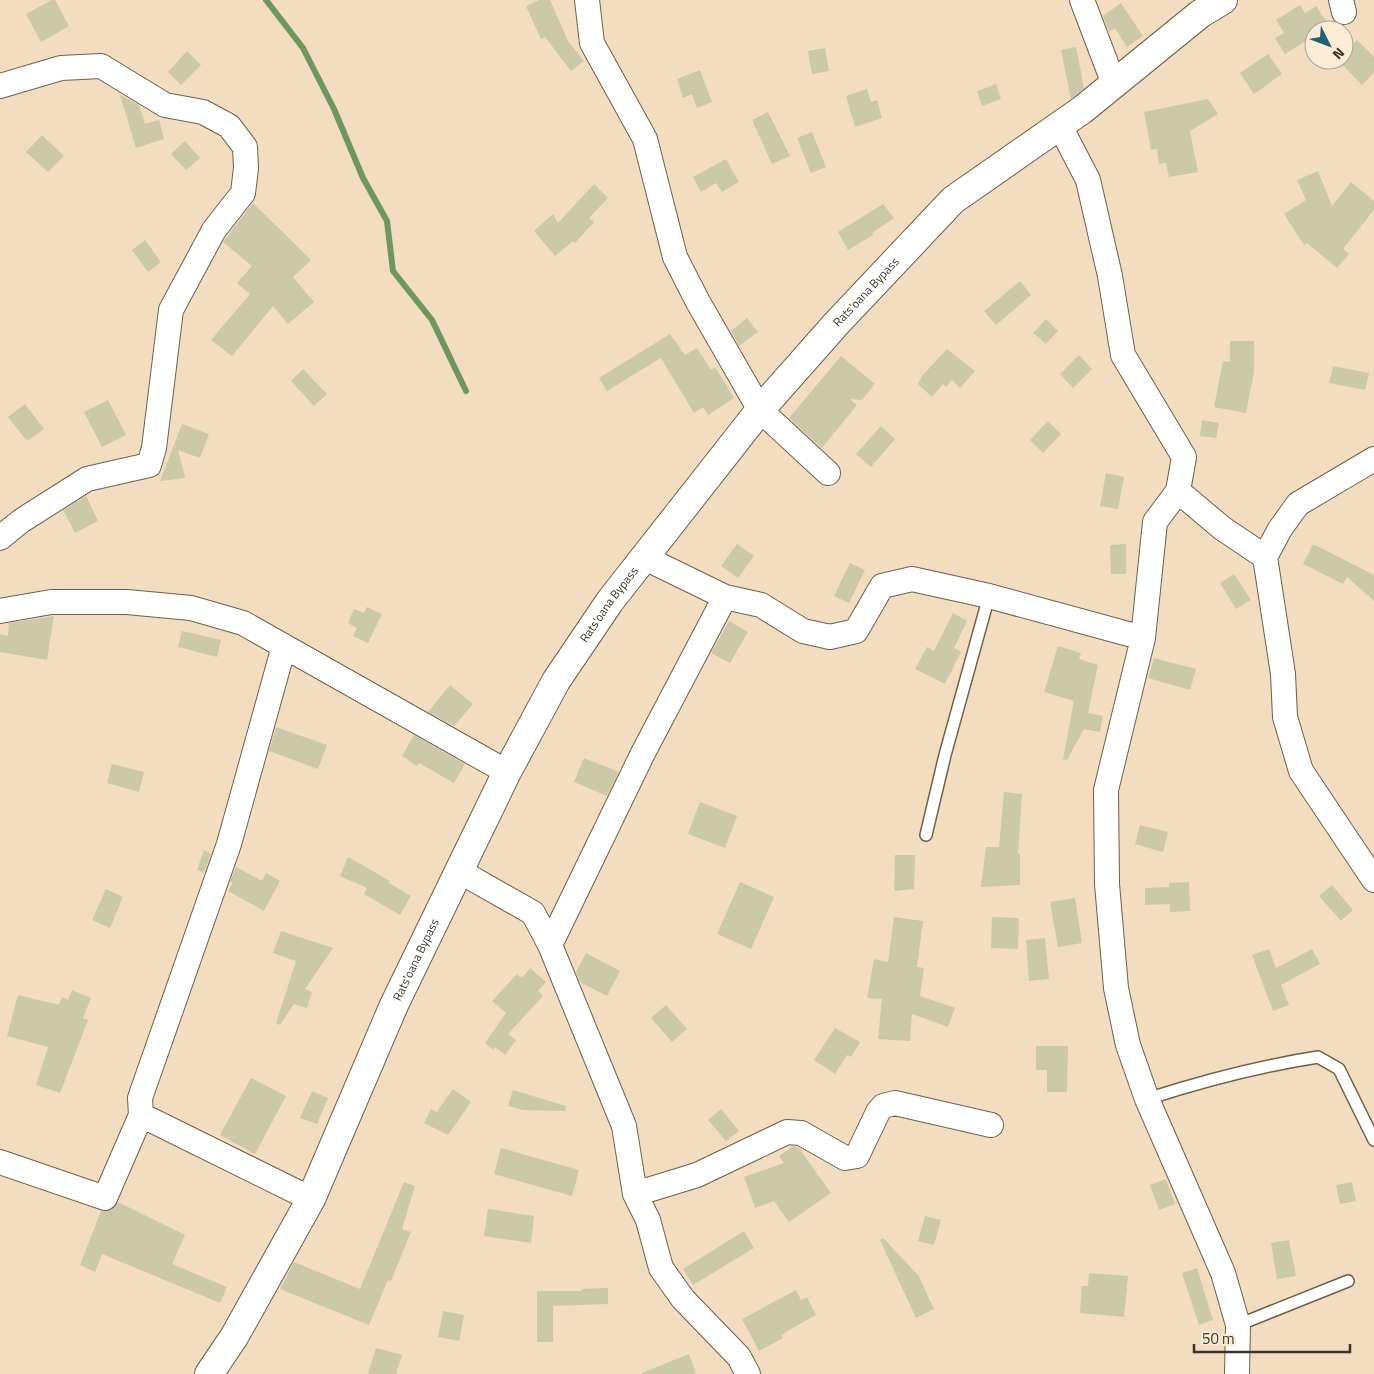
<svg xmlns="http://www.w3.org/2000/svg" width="1374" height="1374" font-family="'Titillium Web',sans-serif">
  <rect width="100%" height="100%" fill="#f2ddc1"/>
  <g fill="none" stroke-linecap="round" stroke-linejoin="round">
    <!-- stream -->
    <path stroke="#6f975d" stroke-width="6" d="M266,0L303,48L334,109L363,178L387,221L393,271L432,320L466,391"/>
  </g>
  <!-- building -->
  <path fill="#cbc9a9" d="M52,0H55L69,26L41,42L26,14Z
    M539,0H550L568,41L584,61L571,71L545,37L541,39L526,6Z
    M1121,3L1143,36L1127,47L1115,28L1109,32L1103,16Z
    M1300,5L1305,13L1316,6L1327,22L1314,30V36L1285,54L1275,38L1284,33L1276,20Z
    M1357,40L1374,57V73L1362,85L1338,60H1344V53Z
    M1076,47L1084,88L1071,99L1061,50Z
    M825,48L829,71L812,74L808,51Z
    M187,51L201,65L181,85L168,72Z
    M1268,54L1282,74L1254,94L1240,73Z
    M700,70L712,102L697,108L692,94L683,98L677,79Z
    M996,84L1001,99L982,106L977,91Z
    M867,89L871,102L877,100L882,118L855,127L846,96Z
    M120,95L139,105L145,124L159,120L164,139L136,148Z
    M1208,99L1218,114L1190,131L1198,172L1169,177L1166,163L1159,164L1157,149L1151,150L1144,112Z
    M768,112L790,156L772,164L752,120Z
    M812,132L826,167L811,173L797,138Z
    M42,135L64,156L48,172L26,152Z
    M185,141L200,158L186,170L171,154Z
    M726,159L739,182L722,192L716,183L701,192L693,177Z
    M1318,171L1332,206L1351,182L1374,201V210L1343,249L1349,254L1337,268L1307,243L1304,245L1284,214L1306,200L1297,180Z
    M594,184L608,198L589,218L594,222L575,243L573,241L555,256L534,231L553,214L558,223Z
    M253,203L311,260L293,277L314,302L288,324L273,306L232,356L211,340L250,294L237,283L252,266L223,242Z
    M883,204L894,218L872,233L873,235L848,250L838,232Z
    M145,240L161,262L148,272L132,250Z
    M1020,281L1031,295L996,325L984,311Z
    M747,318L758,332L739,346L731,331Z
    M1046,319L1058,331L1046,344L1033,333Z
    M670,334L685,355L697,348L711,370L715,367L734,398L708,415L703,407L694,413L661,358L607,391L599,378Z
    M1230,341H1254V372L1246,413L1214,407L1223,361L1230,362Z
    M947,349L975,371L960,388L952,380L946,387L943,384L932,397L918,384L922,376Z
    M1079,355L1092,369L1073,388L1060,374Z
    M841,356L875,384L862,400L850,399L857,405L822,448L789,418Z
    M1333,366L1369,373L1365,390L1329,383Z
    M303,369L327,394L314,406L291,381Z
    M108,400L126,435L102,447L84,412Z
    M25,404L44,429L27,441L8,417Z
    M1202,420L1219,423L1216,438L1200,436Z
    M1048,421L1061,434L1043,453L1030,440Z
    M182,424L209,434L200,458L178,450L185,478L160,481Z
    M881,426L895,439L871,467L856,454Z
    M1106,473L1124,477L1118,509L1100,506Z
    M86,496L98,521L75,533L63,510Z
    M737,544L754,556L738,578L721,566Z
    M1126,544V574H1111L1110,545Z
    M1313,544L1374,575V601L1347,577L1343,584L1303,564Z
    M850,563L865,570L849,603L834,596Z
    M1234,574L1251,600L1236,609L1220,583Z
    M367,607L382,614L368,643L353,636L357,628L348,623L354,609L364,613Z
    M953,613L967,621L954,648L961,652L945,684L915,669L927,647L934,651Z
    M54,616L47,660L0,652V634L8,636L9,623Z
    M729,621L748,632L730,663L711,653Z
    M182,631L221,640L217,657L178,647Z
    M1058,646L1081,653L1079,659L1098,665L1088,713L1103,716L1100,732L1084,729L1067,760L1063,759L1074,701L1044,692Z
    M1154,658L1196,669L1190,690L1148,678Z
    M450,685L473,704L454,726L428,712Z
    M276,727L327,745L318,769L269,751Z
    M414,735L465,764L454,783L419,763L417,766L402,756Z
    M584,758L619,772L607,796L574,782Z
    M112,764L144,772L139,792L107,783Z
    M1004,792L1022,794L1018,854H1020V885L981,887L986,847H999Z
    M700,802L737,816L725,848L688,834Z
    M1140,825L1168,832L1163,852L1135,844Z
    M204,850L211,854L204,873L197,870Z
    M895,855H915L914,889L894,891Z
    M348,857L390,881L389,883L411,896L400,915L364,894L367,888L340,876Z
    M236,867L262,881L266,873L280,881L264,911L228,891L233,883L230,882Z
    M740,882L774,897L751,949L717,934Z
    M1189,882L1190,911L1170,912V904L1145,905V888L1169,887V883Z
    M1332,885L1353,910L1341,921L1319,896Z
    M106,889L123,897L110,928L92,920Z
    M1075,898L1082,943L1058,947L1050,902Z
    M894,917L923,921L917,967L924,968L920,996L955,1008L948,1027L912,1014L910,1041L878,1039L882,999L867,998L874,959L888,962Z
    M992,917L1019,918L1018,949L991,948Z
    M281,931L333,948L305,989L312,992L307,1008L294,1004L280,1025L276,1023L296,961L273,953Z
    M1045,938L1049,979L1029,981L1026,940Z
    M1269,949L1276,968L1312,949L1320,964L1281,985L1289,1005L1273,1011L1252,955Z
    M586,953L620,971L607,996L580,982L576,972Z
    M530,968L546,982L538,991L543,996L508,1034L516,1040L505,1055L495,1047L493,1050L485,1043L506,1013L492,1001L517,974L522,978Z
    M72,990L91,998L83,1018L88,1020L60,1093L36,1085L48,1047L7,1036L18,995L59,1005L62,997L68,1000Z
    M666,1005L687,1029L672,1042L651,1018Z
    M835,1028L860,1042L851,1057L847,1055L835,1074L814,1060Z
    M1036,1046H1068L1067,1092H1047V1070H1036Z
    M251,1078L286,1096L255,1154L220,1135Z
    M453,1089L471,1102L448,1135L424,1123L431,1109L437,1112Z
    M513,1090L566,1106L565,1111L523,1110L508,1106Z
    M312,1091L328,1098L317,1124L300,1118Z
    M721,1109L739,1131L726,1141L708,1120Z
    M793,1146L799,1148L831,1193L789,1222L774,1201L755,1208L744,1177L784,1163L779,1156Z
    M501,1148L579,1170L572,1196L494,1174Z
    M1166,1179L1175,1204L1159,1210L1150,1185Z
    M404,1182L415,1186L402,1229L411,1232L391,1281L388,1280L369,1325L280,1289L294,1262L360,1289Z
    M1352,1182L1356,1201L1340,1204L1336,1185Z
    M118,1202L185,1235L172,1264L227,1287L220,1303L102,1254L95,1272L80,1265L101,1211L113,1209Z
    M488,1209L534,1216L531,1243L484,1236Z
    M925,1216L941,1220L934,1245L918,1241Z
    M744,1231L754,1248L693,1285L683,1269Z
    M883,1238L918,1275L934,1309L916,1318L880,1240Z
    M1289,1240L1296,1276L1277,1279L1271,1243Z
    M1197,1268L1213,1320L1199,1325L1182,1273Z
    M1089,1273L1128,1276L1124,1317L1080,1313L1082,1286H1088Z
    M608,1288V1304L553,1306V1342H537V1291H582V1289Z
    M796,1290L801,1300L807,1297L816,1315L791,1329L781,1335L783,1338L759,1351L742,1319Z
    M443,1311L464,1315L459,1341L438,1337Z
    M376,1348L402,1355L396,1374H368Z
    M689,1354L696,1374H642V1373Z"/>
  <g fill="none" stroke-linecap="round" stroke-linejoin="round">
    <!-- lane casing -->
    <g stroke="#715f46" stroke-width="14">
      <path id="lane" d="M926,835L945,755L989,596
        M1147,1099C1203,1081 1260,1066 1318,1057L1339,1069L1374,1140
        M1238,1325L1348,1281"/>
    </g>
    <!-- street casing -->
    <g stroke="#715f46" stroke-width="26">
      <path id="street" d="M587,0L592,43L645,139L675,257L698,302L760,410L828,473
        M1082,0L1114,84
        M1341,0L1344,12
        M0,86L61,68L101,66L165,105L203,112L229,126L245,147L246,168L243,193L214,230L171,310L154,448L149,465L87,479L21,521L0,538
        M1059,124L1088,180L1110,276L1123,355L1184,457L1178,491L1222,528L1265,557L1283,674L1285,717L1301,771L1374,880
        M1178,491L1155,522L1143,638L1106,790L1107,884L1116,988L1128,1045L1147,1099L1223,1273L1238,1325L1237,1374
        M1265,557L1280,529L1298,504L1374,459
        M645,558L725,597L761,605L803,631L830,637L856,631L882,586L912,579L989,596L1143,638
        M0,611L51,602H127L191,608L243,623L507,772
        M459,871L533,913L550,945L624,1126L635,1194L648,1220L661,1268L683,1299L739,1357L748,1374
        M550,945L643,753L725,597
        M141,1115L140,1098L229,844L284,646
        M0,1162L105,1198L141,1115L311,1199
        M635,1194L697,1175L787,1132L801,1133L845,1158L857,1156L878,1112L883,1106L895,1103L991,1125"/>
    </g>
    <!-- secondary casing -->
    <g stroke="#715f46" stroke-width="30">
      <g id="secondary">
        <path id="s1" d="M209,1374L234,1337L311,1199L394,1005L507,772L556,681L610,601L760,410L836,324L953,200L1082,110L1200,14L1223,0"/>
      </g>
    </g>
    <!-- lane -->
    <use href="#lane" stroke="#fff" stroke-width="11"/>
    <!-- street -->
    <use href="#street" stroke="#fff" stroke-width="24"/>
    <!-- secondary -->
    <use href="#secondary" stroke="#fff" stroke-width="28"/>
  </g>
  <g text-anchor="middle" stroke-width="5" stroke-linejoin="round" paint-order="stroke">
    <!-- street labels -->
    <g font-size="12" fill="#3c3429" stroke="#fcebd5">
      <text dy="4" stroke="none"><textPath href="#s1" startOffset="1274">Rats'oana Bypass</textPath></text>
      <text dy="4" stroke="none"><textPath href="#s1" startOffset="869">Rats'oana Bypass</textPath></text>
      <text dy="4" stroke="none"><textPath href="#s1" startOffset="464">Rats'oana Bypass</textPath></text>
    </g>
  </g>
  <!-- north arrow -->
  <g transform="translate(1329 45) rotate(132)"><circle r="24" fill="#fcebd5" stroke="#afa290"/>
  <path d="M0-4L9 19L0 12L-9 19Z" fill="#235e77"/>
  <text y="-8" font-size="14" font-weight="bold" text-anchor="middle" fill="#3c3429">N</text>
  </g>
  <!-- scale -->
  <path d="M1194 1344v8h156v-8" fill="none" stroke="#3c3429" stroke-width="2.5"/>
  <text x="1202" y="1344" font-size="15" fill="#3c3429" stroke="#fcebd5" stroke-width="4" paint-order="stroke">50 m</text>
</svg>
